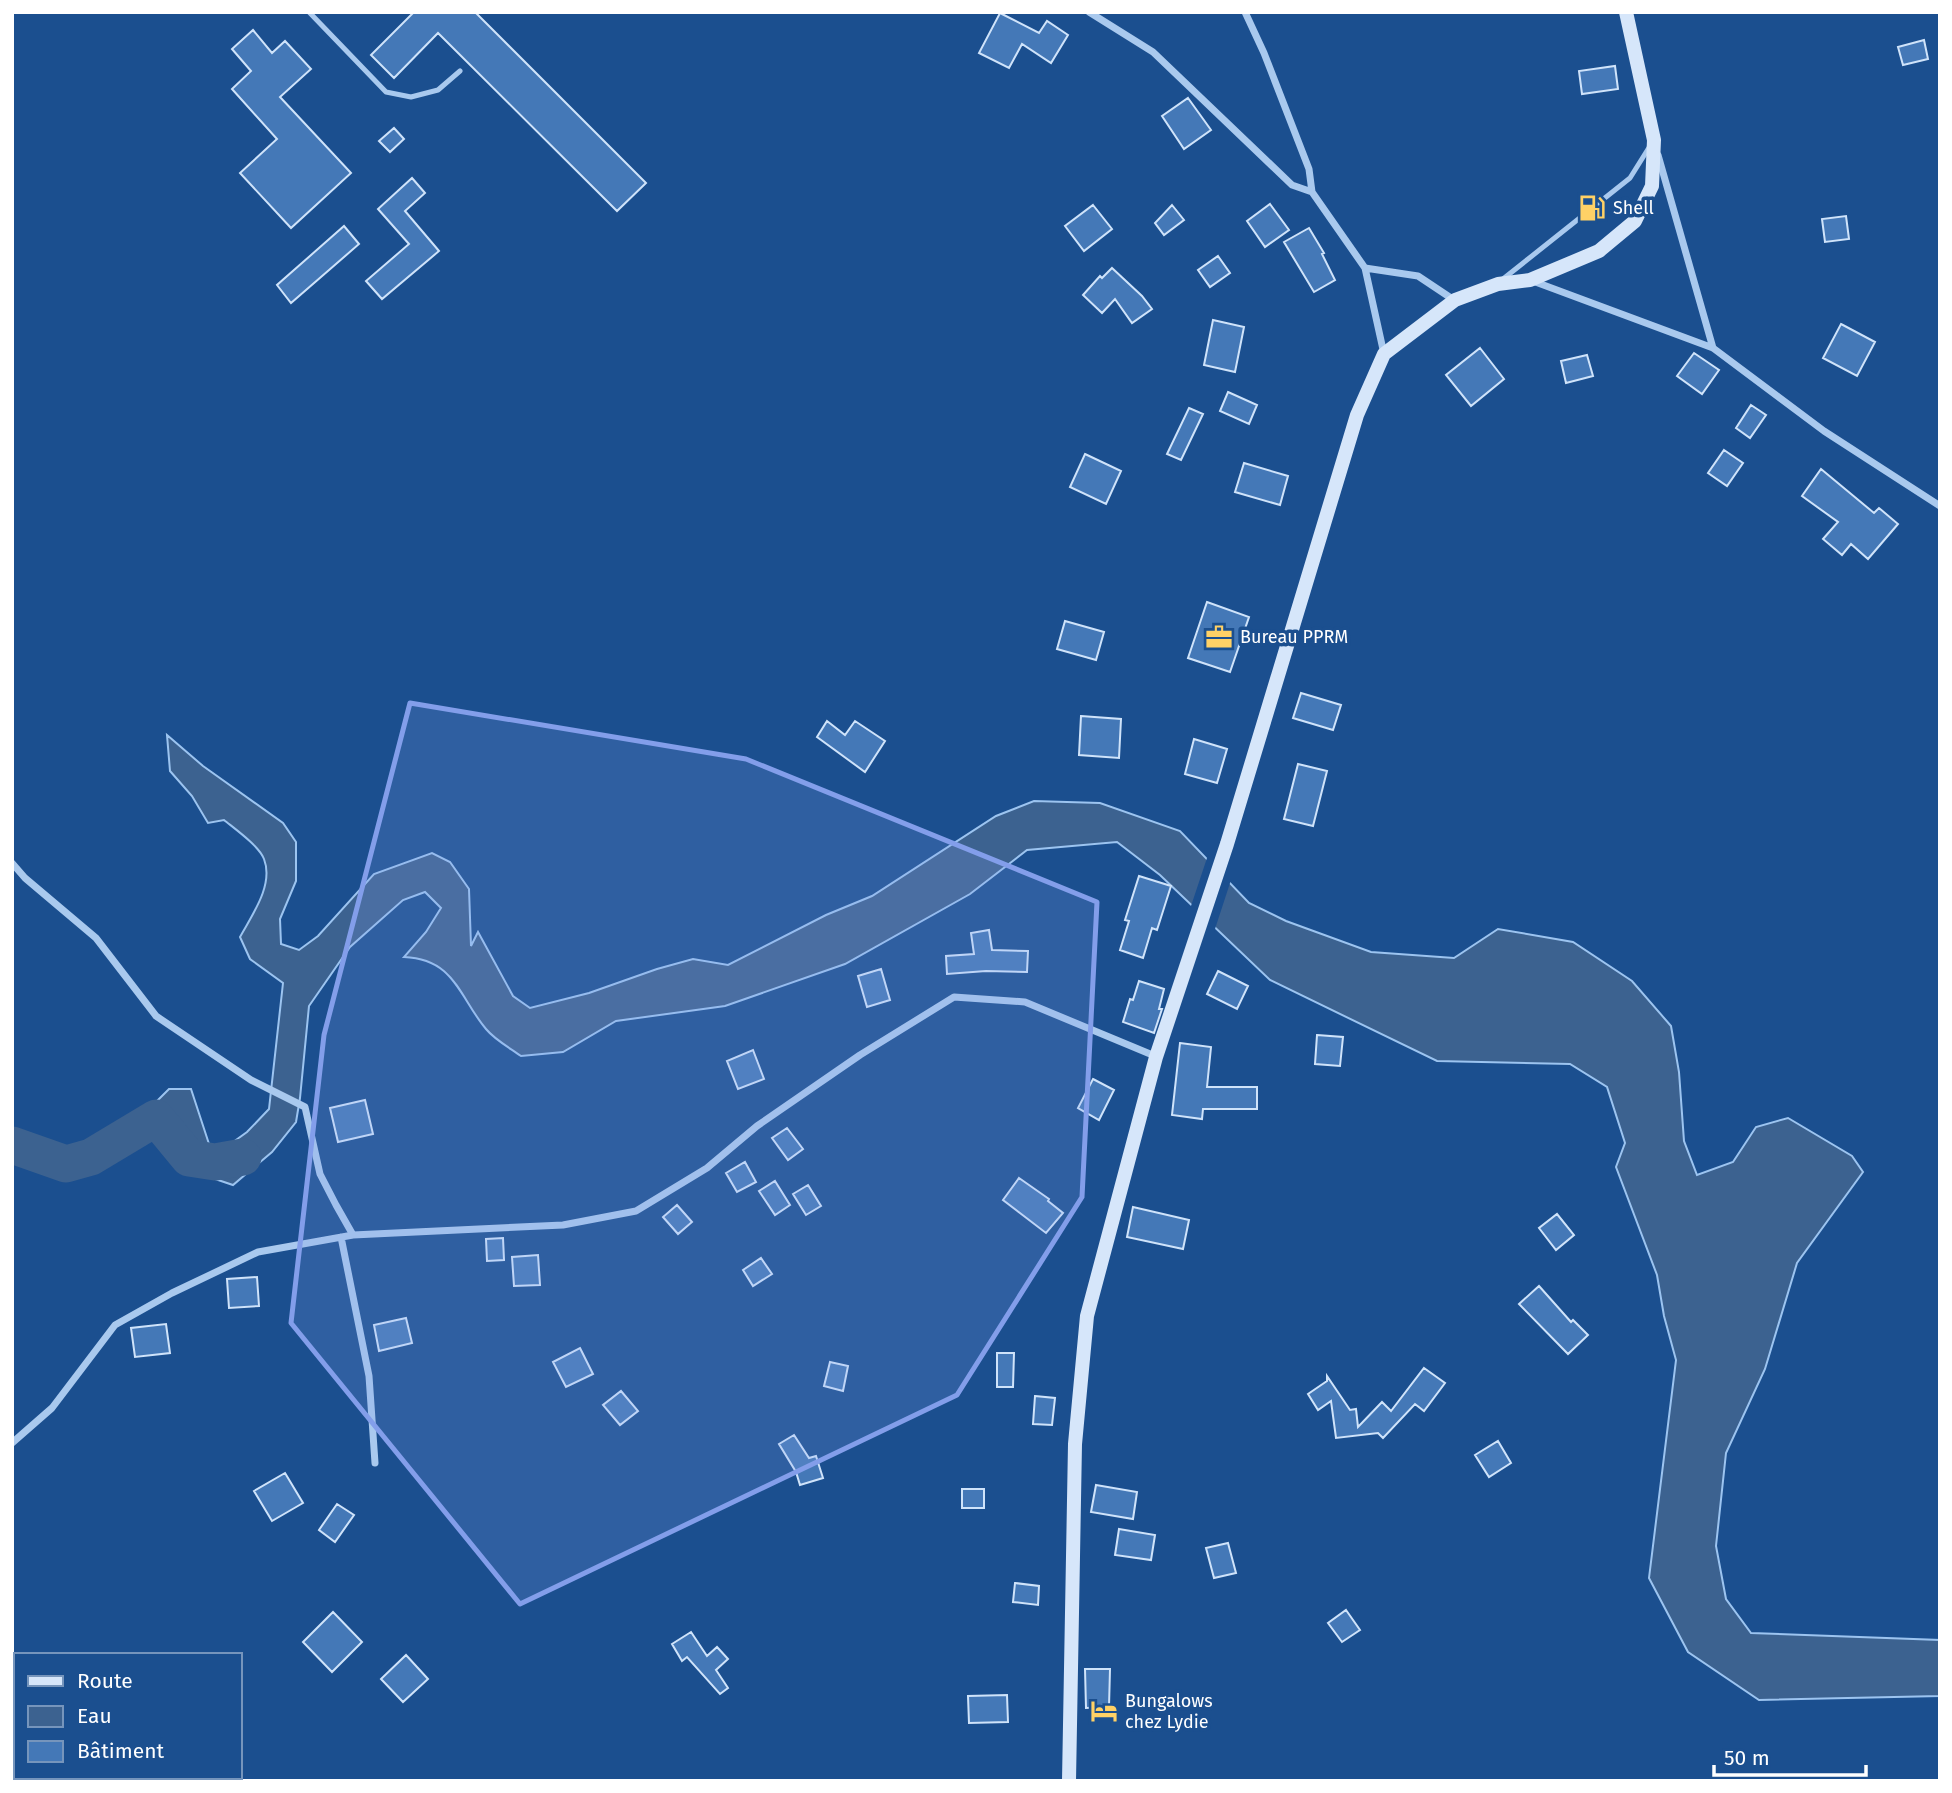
<svg xmlns="http://www.w3.org/2000/svg" width="1952" height="1793" font-family="'Fira Sans',sans-serif">
  <rect width="100%" height="100%" fill="#1b4f8f"/>
  <!-- water -->
  <path fill="#3c6290" stroke="#9cc4f0" stroke-width="2" d="M167,735L203,766L283,823L296,842V881L280,919L281,944L299,950L318,936L374,874L432,853L450,862L469,889L471,946L478,932L513,996L530,1008L589,993L657,969L693,959L728,965L826,915L872,896L996,816L1034,801L1100,803L1180,831L1249,903L1286,921L1371,952L1454,958L1498,929L1573,942L1632,981L1671,1026L1679,1072L1684,1141L1697,1175L1733,1162L1756,1127L1788,1118L1852,1156L1863,1172L1797,1263L1765,1369L1726,1453L1716,1546L1726,1599L1751,1633L1940,1640V1696L1759,1700L1688,1652L1649,1578L1676,1360L1664,1316L1657,1275L1616,1167L1625,1143L1607,1087L1570,1064L1437,1061L1270,980L1160,875L1117,842L1027,850L970,894L845,964L725,1006L616,1021L563,1052L521,1056C510,1048 495,1040 486,1029C459,997 455,959 404,957L426,932L441,908L425,892L403,900L350,947L309,1006L300,1098L296,1122L272,1152L233,1185L206,1176L180,1134L157,1135L145,1144L144,1114L169,1089H191L210,1147L229,1145L247,1132L269,1109L283,983L250,959L240,937C252,915 274,885 264,859C259,846 235,829 224,820L208,823L192,796L170,771Z"/>
  <!-- pier -->
  <path fill="#1b4f8f" d="M1208,855L1231,880L1214,932L1190,909Z"/>
  <g fill="none" stroke-linecap="round" stroke-linejoin="round">
    <!-- river -->
    <path stroke="#3c6290" stroke-width="37" d="M12,1145L66,1164L91,1157L156,1118L189,1158L215,1162L243,1157"/>
  </g>
  <!-- building -->
  <path fill="#4478b7" stroke="#cfe3fa" stroke-width="2" d="M414,12H475L646,183L617,211L438,33L394,78L371,55Z
    M1000,13L1039,33L1047,21L1068,35L1051,63L1022,44L1009,68L979,53Z
    M253,30L272,53L285,41L311,69L280,97L351,173L291,228L240,173L277,139L232,89L251,71L232,49Z
    M1924,40L1928,59L1903,65L1898,47Z
    M1615,66L1618,89L1582,94L1579,71Z
    M1188,98L1211,130L1184,149L1162,116Z
    M394,128L404,139L390,152L379,141Z
    M412,178L425,193L405,211L439,251L382,299L366,281L409,244L378,209Z
    M1270,204L1289,230L1265,247L1247,221Z
    M1093,205L1112,229L1084,251L1065,226Z
    M1172,205L1184,220L1164,235L1155,223Z
    M1846,216L1849,239L1825,242L1822,219Z
    M344,226L359,244L291,303L277,285Z
    M1309,228L1324,253L1322,254L1335,280L1314,292L1284,242Z
    M1218,256L1230,273L1210,287L1198,270Z
    M1112,268L1142,296L1152,309L1132,323L1115,299L1102,313L1083,295L1100,276L1102,278Z
    M1213,320L1244,327L1235,372L1204,365Z
    M1841,324L1875,342L1857,376L1823,358Z
    M1480,348L1504,379L1471,406L1446,375Z
    M1694,353L1719,370L1702,394L1677,376Z
    M1587,355L1593,376L1566,383L1561,361Z
    M1228,392L1257,405L1249,424L1220,411Z
    M1751,405L1766,415L1750,438L1736,428Z
    M1189,408L1203,414L1181,460L1167,454Z
    M1724,450L1743,463L1727,486L1708,473Z
    M1085,454L1121,471L1106,504L1070,487Z
    M1244,463L1288,476L1280,505L1235,492Z
    M1821,469L1874,513L1879,508L1898,524L1868,559L1851,544L1842,555L1823,539L1838,522L1802,496Z
    M1207,602L1249,617L1230,672L1188,658Z
    M1065,621L1104,632L1096,660L1057,649Z
    M1301,693L1341,705L1333,730L1293,718Z
    M1081,716L1121,719L1119,758L1079,755Z
    M827,721L845,735L855,721L885,741L865,772L817,737Z
    M1194,739L1227,749L1217,783L1185,774Z
    M1298,764L1327,771L1313,826L1284,819Z
    M1139,876L1171,886L1157,930L1152,928L1143,958L1120,950L1129,921L1125,920Z
    M989,930L992,950L1028,951L1027,972L986,971L947,974L946,956L974,954L971,933Z
    M881,969L890,1000L867,1007L858,976Z
    M1218,971L1248,986L1237,1009L1207,994Z
    M1139,981L1164,989L1159,1009H1162L1154,1033L1123,1022L1130,999L1133,1000Z
    M1317,1035L1343,1037L1340,1066L1315,1064Z
    M1180,1043L1211,1047L1207,1087H1257V1109H1203L1202,1119L1172,1115Z
    M753,1050L764,1079L738,1089L727,1061Z
    M1093,1079L1114,1090L1099,1120L1078,1108Z
    M365,1100L373,1134L338,1142L330,1108Z
    M787,1128L803,1149L788,1160L772,1138Z
    M745,1162L756,1182L737,1192L726,1173Z
    M1019,1178L1049,1199L1048,1201L1063,1213L1046,1233L1003,1200Z
    M775,1181L790,1205L775,1215L759,1191Z
    M808,1185L821,1206L806,1215L793,1194Z
    M677,1205L692,1222L678,1234L663,1217Z
    M1133,1207L1189,1220L1183,1249L1127,1237Z
    M1557,1214L1574,1235L1556,1250L1539,1228Z
    M503,1238L504,1260L487,1261L486,1239Z
    M538,1255L540,1285L514,1286L512,1257Z
    M761,1258L772,1274L753,1286L743,1270Z
    M257,1277L259,1306L229,1308L227,1279Z
    M1539,1286L1571,1322L1573,1320L1588,1335L1568,1354L1519,1304Z
    M406,1318L412,1343L379,1351L374,1325Z
    M166,1324L170,1353L135,1357L131,1328Z
    M580,1348L593,1374L566,1387L553,1362Z
    M997,1353H1014L1013,1387H997Z
    M830,1362L848,1366L843,1391L824,1386Z
    M1424,1368L1445,1383L1424,1411L1415,1404L1383,1438L1378,1433L1336,1438L1331,1401L1318,1410L1308,1394L1327,1381V1376L1350,1410L1356,1409L1358,1427L1382,1402L1391,1411Z
    M621,1391L638,1411L620,1425L603,1405Z
    M1035,1396L1055,1398L1052,1425L1033,1424Z
    M794,1435L809,1458L816,1456L823,1478L800,1485L796,1472L779,1444Z
    M1498,1441L1511,1463L1489,1477L1475,1455Z
    M285,1473L303,1503L272,1521L254,1491Z
    M1096,1485L1137,1492L1133,1519L1091,1512Z
    M962,1489H984V1508H962Z
    M337,1504L354,1515L335,1542L319,1530Z
    M1119,1529L1155,1535L1151,1560L1115,1555Z
    M1228,1543L1236,1573L1214,1578L1206,1548Z
    M1015,1583L1039,1586L1038,1605L1013,1602Z
    M1346,1610L1360,1630L1342,1642L1328,1623Z
    M333,1612L362,1642L332,1672L303,1642Z
    M691,1632L707,1656L717,1647L728,1659L716,1670L728,1688L720,1694L687,1657L682,1661L672,1644Z
    M406,1655L428,1679L403,1702L381,1679Z
    M1085,1669H1110L1109,1707L1086,1708Z
    M1007,1695L1008,1722L969,1723L968,1696Z"/>
  <g fill="none" stroke-linecap="round" stroke-linejoin="round">
    <!-- lane -->
    <path stroke="#a9c9ee" stroke-width="5" d="M309,12L386,92L411,97L438,90L460,71
      M1503,279L1630,178L1650,146"/>
    <!-- street -->
    <path stroke="#a9c9ee" stroke-width="7" d="M1089,12L1153,52L1292,185L1312,192L1365,268L1384,354
      M1245,12L1264,53L1309,169L1312,192
      M1658,155L1713,348
      M1365,268L1418,276L1454,300
      M1530,280L1713,348L1824,431L1940,506
      M12,863L25,878L96,938L156,1016L251,1080L305,1107L320,1174L336,1205L353,1235L563,1225L636,1211L707,1168L757,1126L860,1055L954,997L1025,1002L1155,1056
      M341,1237L369,1376L375,1463
      M12,1443L52,1408L115,1325L172,1293L258,1252L353,1235"/>
    <!-- secondary -->
    <path stroke="#d6e6fa" stroke-width="14" d="M1069,1781L1075,1444L1087,1316L1156,1057L1227,844L1357,415L1384,354L1455,300L1498,284L1530,280L1599,251L1635,221L1652,186L1654,140L1626,12"/>
  </g>
  <!-- marked area -->
  <path fill="#839eea" fill-opacity="0.2" stroke="#839eea" stroke-width="5" stroke-linejoin="round" d="M410,703L746,759L1097,902L1082,1197L957,1395L520,1604L291,1323L324,1035Z"/>
  <!-- icons -->
  <defs>
    <g id="fuel-bare" transform="scale(2.1)"><path d="M-5.5-6h7V0h2V4h1.3V-2.5L3-4.5l.8-.8L6-3V5H2.5V1h-1V6h-7ZM-4.2-4.7v3.2H.2V-4.7Z" fill="#ffd166" stroke="#1b4f8f" stroke-width="2.5" paint-order="stroke"/></g>
    <g id="office-bare" transform="scale(2.1)"><path d="M-6-3h4V-5.5h4V-3h4V5H-6ZM-1-4.5V-3h2v-1.5ZM-6 0V1H6V0Z" fill="#ffd166" stroke="#1b4f8f" stroke-width="2.5" paint-order="stroke"/></g>
    <g id="hotel-bare" transform="scale(2.1)"><path d="M-6-4.5h1.5V1H6V5H4.5V3h-9V5H-6ZM-4 0a1.8 1.8 0 1 1 3.6 0ZM.5 0V-2.5h3Q6-2.5 6 0Z" fill="#ffd166" stroke="#1b4f8f" stroke-width="2.5" paint-order="stroke"/></g>
  </defs>
  <g fill-rule="evenodd">
    <use href="#fuel-bare" x="1592" y="208"/>
    <use href="#office-bare" x="1219" y="637"/>
    <use href="#hotel-bare" x="1104" y="1711"/>
  </g>
  <g text-anchor="middle" stroke-width="7" stroke-linejoin="round" paint-order="stroke">
    <!-- poi labels -->
    <g font-size="18" fill="#fff" stroke="#1b4f8f" text-anchor="start">
      <text x="1613" y="214">Shell</text>
      <text x="1240" y="643">Bureau PPRM</text>
      <text x="1125" y="1707">Bungalows<tspan x="1125" dy="21">chez Lydie</tspan></text>
    </g>
  </g>
  <!-- border -->
  <rect width="1952" height="1793" fill="none" stroke="#ffffff" stroke-width="28"/>
  <!-- legend -->
  <rect x="14" y="1653" width="228" height="126" fill="#1b4f8f" stroke="#7695bc" stroke-width="2"/>
  <rect x="28" y="1676" width="35" height="10" fill="#d6e6fa" stroke="#7695bc" stroke-width="2"/>
  <text x="77" y="1688" font-size="21" fill="#ffffff">Route</text>
  <rect x="28" y="1706" width="35" height="21" fill="#3c6290" stroke="#7695bc" stroke-width="2"/>
  <text x="77" y="1723" font-size="21" fill="#ffffff">Eau</text>
  <rect x="28" y="1741" width="35" height="21" fill="#4478b7" stroke="#7695bc" stroke-width="2"/>
  <text x="77" y="1758" font-size="21" fill="#ffffff">Bâtiment</text>
  <!-- scale -->
  <path d="M1714 1765v10h152v-10" fill="none" stroke="#ffffff" stroke-width="3.5"/>
  <text x="1724" y="1765" font-size="21" fill="#ffffff" stroke="#1b4f8f" stroke-width="5" paint-order="stroke">50 m</text>
</svg>
